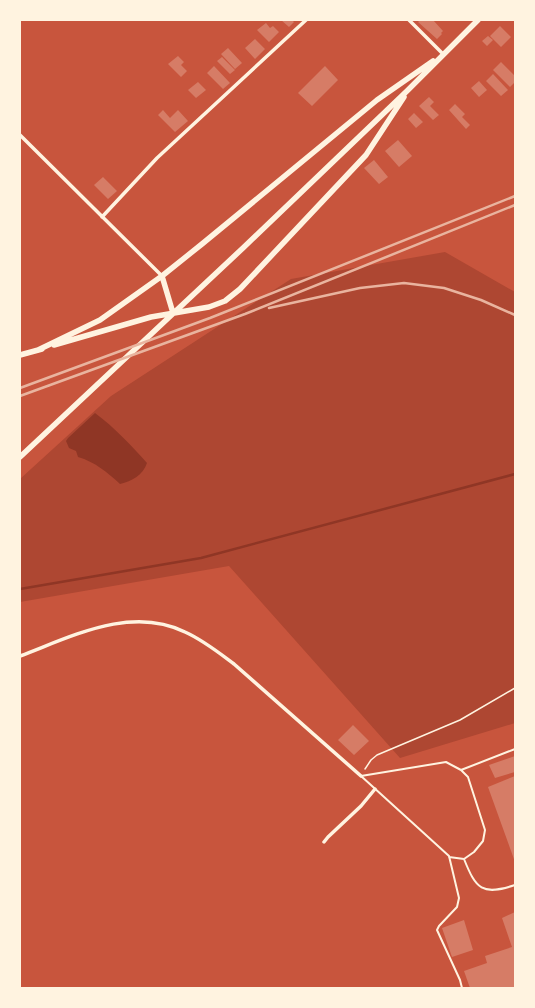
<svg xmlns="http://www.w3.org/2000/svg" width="535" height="1008" font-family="'PT Sans Narrow',sans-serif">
  <rect width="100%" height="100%" fill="#c8553d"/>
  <!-- green -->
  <path fill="#ae4732" d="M445,252L515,292V723L400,758L229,566L20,602V479L111,396L291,279Z"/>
  <!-- water -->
  <path fill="#8f3625" d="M95,413C115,428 131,445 147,463C143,475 132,481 120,484C107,472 95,462 78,457L76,451L69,448L66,441L68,438Z"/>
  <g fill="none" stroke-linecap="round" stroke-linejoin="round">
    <!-- stream -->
    <path stroke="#8f3625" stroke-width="2.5" d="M20,589L201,558L515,474"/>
  </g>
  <!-- building -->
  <path fill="#d67c66" d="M281,20H292L294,22L289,27Z
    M420,20H433L443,31L441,33L442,34L437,39L418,22Z
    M266,23L270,28L273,26L279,32L269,42L257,30Z
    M500,26L511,37L501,47L490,36Z
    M488,36L493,40L487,46L482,41Z
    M255,39L265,49L255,59L245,48Z
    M228,48L242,63L235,69L221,54Z
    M178,56L184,62L181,65L187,71L181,77L168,64Z
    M222,57L235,70L230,74L217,61Z
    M501,62L515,76V82L510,87L493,70Z
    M214,66L230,83L223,89L207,73Z
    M325,66L338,80L312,106L298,93Z
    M493,74L508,90L501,96L486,81Z
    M479,81L487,90L479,97L471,88Z
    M198,82L206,90L196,98L188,90Z
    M429,97L434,102L430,106L439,115L433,120L419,106Z
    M455,104L465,114L462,117L470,125L466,129L449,110Z
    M163,110L170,118L178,110L188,121L175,132L158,115Z
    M414,113L423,122L416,128L408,119Z
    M398,140L412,156L399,167L385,151Z
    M374,160L388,177L379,184L364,168Z
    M103,177L117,191L108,199L94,185Z
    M353,725L369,741L354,755L338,740Z
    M515,756V772L495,778L489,765Z
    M515,776V862L488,787Z
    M515,912V988H470L464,971L487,963L485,956L512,947L502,918Z
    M464,920L473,950L452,957L442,928Z"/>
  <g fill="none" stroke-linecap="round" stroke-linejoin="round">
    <!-- path -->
    <path stroke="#fff3e0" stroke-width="1.5" d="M365,769L371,760L377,755L460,720L515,688"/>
    <!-- service -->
    <path stroke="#fff3e0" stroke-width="2" d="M461,770L515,749
      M361,776L449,856L459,898L457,907L439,926L437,930L460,980L462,988
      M361,776L446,762L461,770L468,777L485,830L483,841L474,852L464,859L449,857
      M464,859C476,889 482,896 515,885"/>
    <!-- minor -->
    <path stroke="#fff3e0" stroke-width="3.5" d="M409,20L443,54
      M20,135L162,276
      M102,217L157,158L306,20
      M20,656C71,637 131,605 185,632C203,640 218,652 234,664L361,776
      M324,842L328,837L361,806L375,789"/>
    <!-- primary -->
    <path stroke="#fff3e0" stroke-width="5.5" d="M162,276L173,313
      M54,345L151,317L209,307L225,301L240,289L366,155L404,97
      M38,350L100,320L162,276L202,244L377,100L433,61
      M20,355L42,349
      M20,457L243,248L408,90L478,20"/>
    <!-- rail -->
    <path stroke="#e9b49f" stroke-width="2.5" d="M269,308L360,288L404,283L444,288L481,300L515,315
      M20,388L210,318L515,196
      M20,396L245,314L515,205"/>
  </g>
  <!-- border -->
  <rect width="535" height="1008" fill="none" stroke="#fff3e0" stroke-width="42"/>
</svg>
